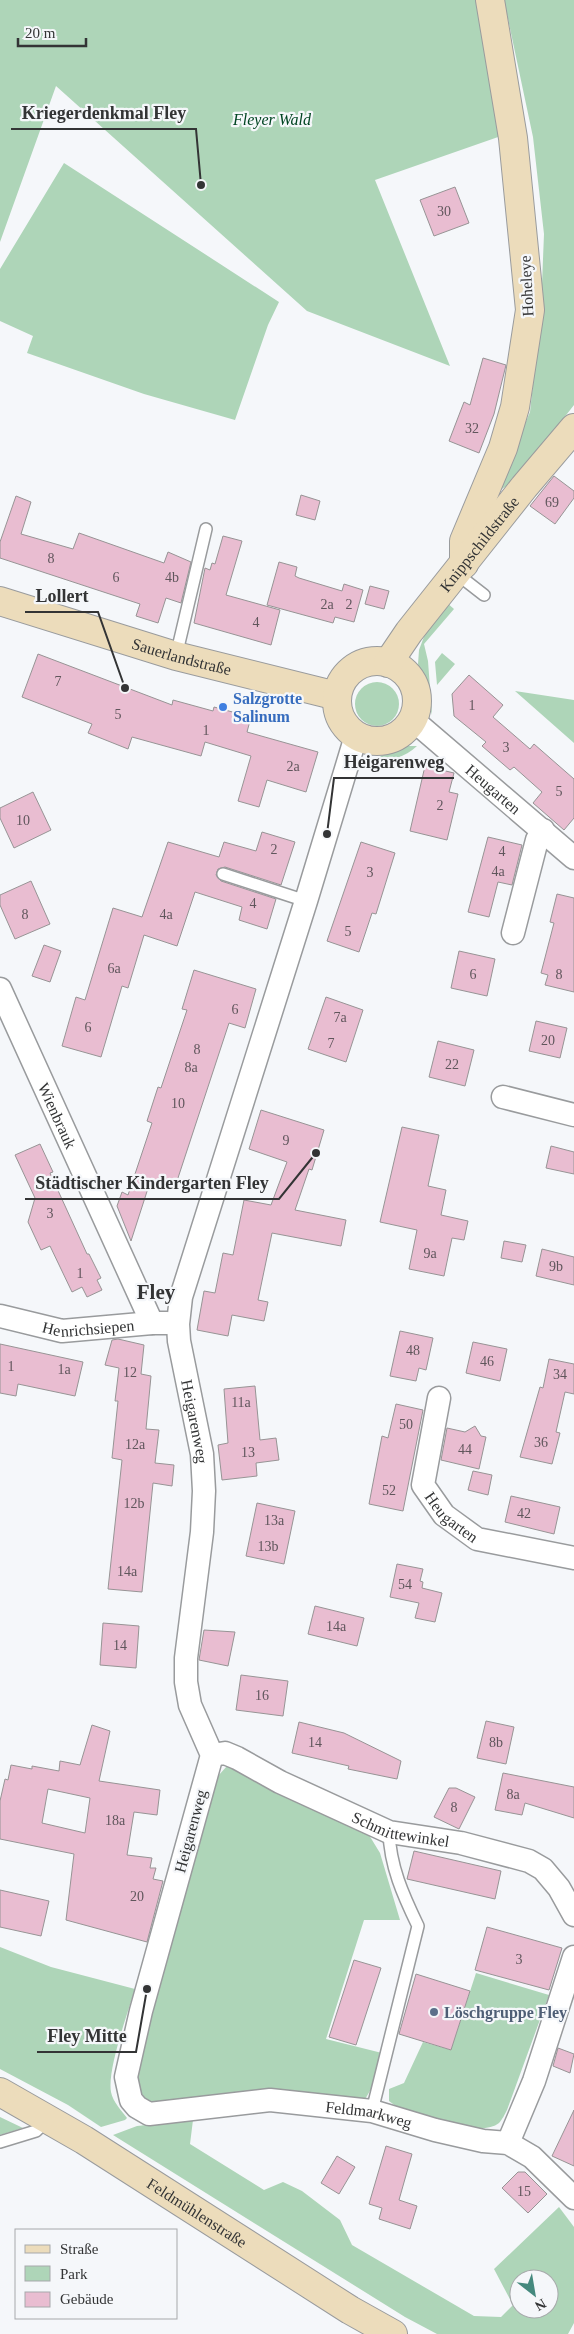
<svg xmlns="http://www.w3.org/2000/svg" width="574" height="2334" font-family="Georgia,serif">
  <rect width="100%" height="100%" fill="#f5f7fa"/>
  <!-- green -->
  <path fill="#aed5b8" fill-rule="evenodd" d="M0,0H477L501,136L375,180L450,366L307,311L56,86L0,242Z
    M504,0H574V405L516,479L495,494L530,412L541,309L544,234L533,137Z
    M64,163L279,302L268,325L235,420L144,394L27,353L33,336L0,321V269Z
    M446,602L454,609L424,644L428,661L432,715L418,664L419,650L425,634Z
    M442,653L455,664L437,685L435,662Z
    M355 704a22 22 0 1 1 44 0a22 22 0 1 1-44 0Z
    M515,691L574,700V743Z
    M407,746H417C403,759 387,762 368,761Z
    M227,1766H232L369,1835L380,1853L400,1920H364L326,2039L382,2053L374,2084L364,2101L153,2104C138,2095 137,2083 137,2066L218,1776Z
    M0,1947L51,1967L135,1989C128,2012 107,2070 111,2092C113,2102 121,2110 127,2118L125,2120L101,2127L68,2105L0,2069Z
    M476,1973L549,1995L507,2110C505,2114 502,2120 499,2123C479,2139 420,2114 397,2107L389,2101V2089L404,2083L423,2042L451,2050Z
    M0,2117L23,2128L0,2135Z
    M193,2120L190,2144L264,2190L283,2182L302,2191L340,2220L352,2245L474,2316L501,2317L513,2305L494,2269L559,2207L574,2227V2323L568,2334H437L405,2317L113,2135L137,2126ZM519,2279H549V2309H519Z"/>
  <!-- building -->
  <path fill="#e9bdd1" stroke="#979495" fill-rule="evenodd" d="M455,187L469,223L434,236L420,200Z
    M483,358L506,365L494,414L479,453L449,441L464,402L470,405Z
    M554,476L574,491V498L555,524L530,506Z
    M301,495L320,501L315,520L296,515Z
    M16,496L31,502L21,534L73,549L79,533L164,563L168,552L191,562L181,603L166,598L158,623L136,616L140,604L0,558V542Z
    M223,536L242,541L226,595L280,610L271,645L194,623L205,568L210,570L212,563L215,564Z
    M279,562L297,567L295,576L299,578L342,591L344,584L363,590L354,622L335,617L333,623L267,605Z
    M370,586L389,591L384,609L365,604Z
    M38,654L172,705L173,700L213,711L214,707L251,717L247,732L318,752L306,792L267,780L259,807L238,801L251,756L205,742L201,756L132,737L128,749L88,733L92,724L22,697Z
    M469,675L503,705L493,717L530,749L534,744L574,779V818L564,830L533,803L542,792L514,767L510,770L482,746L486,742L454,716L452,694Z
    M425,766L454,773L449,792L458,794L447,840L410,831Z
    M33,792L51,830L14,848L0,818V808Z
    M262,832L295,842L281,885L225,867L218,869L216,875L221,881L276,899L267,929L239,920L242,907L195,892L177,946L144,935L128,988L122,986L101,1057L62,1046L76,997L85,1000L113,908L142,917L168,842L219,857L224,842L256,851Z
    M488,837L522,845L512,885L498,882L489,917L468,912Z
    M361,842L395,853L376,914L372,913L359,952L327,941Z
    M31,881L50,924L15,939L0,905V895Z
    M557,894L574,898V992L545,985L548,975L541,973L554,923L550,922Z
    M44,945L61,951L50,982L32,976Z
    M459,951L495,959L487,996L451,988Z
    M194,970L256,989L245,1028L229,1023L175,1187L151,1179L131,1241L117,1206L122,1192L128,1195L152,1123L147,1121L158,1087L161,1088L187,1010L182,1009Z
    M326,997L363,1010L346,1062L308,1049Z
    M536,1021L567,1028L560,1058L529,1051Z
    M438,1041L474,1050L465,1086L429,1077Z
    M261,1110L324,1130L312,1170L309,1169L295,1210L346,1220L341,1246L272,1233L258,1300L268,1302L264,1321L232,1315L228,1336L197,1330L204,1291L215,1293L223,1253L233,1255L244,1200L271,1205L287,1162L249,1149Z
    M402,1127L439,1135L428,1186L446,1190L441,1215L468,1221L464,1240L452,1238L444,1276L409,1269L417,1230L380,1222Z
    M40,1144L53,1172L50,1173L87,1254H89L101,1278L97,1280L102,1290L87,1297L82,1287L72,1292L50,1246L41,1250L28,1222L35,1198L15,1155Z
    M551,1146L574,1152V1174L546,1168Z
    M504,1241L526,1245L522,1262L501,1258Z
    M542,1249L574,1257V1285L536,1276Z
    M400,1331L433,1338L426,1370L419,1368L416,1381L390,1376Z
    M118,1339L144,1345L141,1374L151,1376L146,1429L159,1430L155,1463L174,1465L172,1486L153,1483L142,1592L108,1589L122,1460L112,1458L118,1401H115L119,1368L105,1365L112,1340Z
    M473,1342L507,1349L500,1381L466,1373Z
    M0,1344L83,1362L75,1396L18,1384L16,1396L0,1393Z
    M549,1359L574,1364V1394L565,1392L556,1432L560,1433L552,1464L520,1457L540,1387L543,1388Z
    M255,1386L260,1440L276,1438L279,1460L256,1463L257,1476L222,1480L218,1445L228,1443L224,1389Z
    M396,1404L423,1410L403,1511L369,1504L382,1436L388,1438Z
    M475,1426L481,1436L486,1437L479,1469L441,1460L447,1428L465,1432Z
    M473,1471L492,1475L488,1495L468,1490Z
    M511,1496L560,1507L554,1534L505,1522Z
    M257,1503L295,1511L284,1564L246,1556Z
    M397,1564L423,1569L420,1581L423,1582L422,1588L442,1593L435,1622L415,1618L419,1603L390,1597Z
    M315,1606L364,1618L357,1646L308,1634Z
    M103,1623L139,1626L136,1668L100,1665Z
    M204,1630L235,1632L228,1666L199,1660Z
    M241,1675L288,1681L283,1716L236,1710Z
    M486,1721L514,1727L506,1764L477,1758Z
    M299,1722L344,1733L401,1761L397,1779L348,1769L349,1766L292,1753Z
    M92,1725L110,1731L99,1781L160,1790L157,1815L134,1812L127,1855L152,1858L150,1868H156L153,1879L163,1881L147,1942L66,1920L74,1854L0,1839V1801L5,1779L8,1780L11,1765L32,1769V1766L59,1771L60,1761L80,1765ZM48,1789L90,1798L85,1833L42,1823Z
    M503,1773L574,1787V1818L525,1803L522,1815L495,1810Z
    M449,1788H456L475,1797L459,1829L434,1817Z
    M414,1851L501,1871L495,1899L407,1879Z
    M0,1890L49,1901L41,1936L0,1927Z
    M487,1927L562,1948L549,1990L475,1970Z
    M354,1960L381,1968L356,2045L329,2037Z
    M416,1974L470,1991L451,2050L399,2034Z
    M558,2048L574,2054L570,2073L553,2066Z
    M574,2110V2166L552,2156Z
    M386,2146L412,2154L399,2200L417,2206L410,2229L379,2219L382,2208L369,2204Z
    M337,2156L355,2167L339,2194L321,2183Z
    M518,2172H525L547,2194L528,2213L502,2188Z"/>
  <g fill="none" stroke-linecap="round" stroke-linejoin="round">
    <!-- lane casing -->
    <g stroke="#999b9d" stroke-width="14">
      <path id="lane" d="M457,574L484,595
        M176,656L206,529
        M223,874L306,901
        M372,2111L418,1926C403,1895 390,1866 389,1832
        M0,2142L36,2131L47,2120"/>
    </g>
    <!-- street casing -->
    <g stroke="#999b9d" stroke-width="25">
      <g id="street">
        <path id="s1" d="M413,720L574,858"/>
        <path id="s2" d="M356,736L306,901L181,1297L178,1324L179,1341L202,1454L204,1491L202,1532L186,1658V1682L190,1705L212,1755L141,2011L126,2077L131,2100L137,2107L149,2114L270,2100L372,2111L435,2130L483,2141L508,2143L532,2157L574,2198"/>
        <path d="M513,933L537,840L543,830"/>
        <path id="s3" d="M0,989L152,1323"/>
        <path d="M503,1097L574,1115"/>
        <path id="s4" d="M0,1316L62,1331L152,1323H167"/>
        <path id="s5" d="M439,1398L423,1485L444,1515L477,1539L574,1558"/>
        <path id="s6" d="M212,1755L225,1753L237,1758L280,1782L389,1832L461,1843L529,1861L543,1869L559,1888L574,1915"/>
        <path d="M508,2143L534,2081L574,1957"/>
      </g>
    </g>
    <!-- secondary casing -->
    <g stroke="#999b9d" stroke-width="30">
      <g id="secondary">
        <path d="M464,564V541L503,448L515,407L530,310L513,138L490,0"/>
        <path id="s7" d="M0,601L176,656L337,696"/>
        <circle cx="377" cy="701" r="40"/>
        <path id="s8" d="M388,663L409,632L524,487L574,428"/>
        <path id="s9" d="M0,2092L84,2140L350,2310L393,2334"/>
      </g>
    </g>
    <!-- lane -->
    <use href="#lane" stroke="#fff" stroke-width="11"/>
    <!-- street -->
    <use href="#street" stroke="#fff" stroke-width="22"/>
    <!-- secondary -->
    <use href="#secondary" stroke="#ecdcbb" stroke-width="28"/>
  </g>
  <!-- markers -->
  <circle fill="#3f7fe0" stroke="#f5f7fa" stroke-width="2" cx="223" cy="707" r="5"/>
  <circle fill="#5c6f8a" stroke="#f5f7fa" stroke-width="2" cx="434" cy="2012" r="5"/>
  <g text-anchor="middle" stroke-width="4.5" stroke-linejoin="round" paint-order="stroke">
    <!-- number labels -->
    <g font-size="14" fill="#60565c">
      <text x="444" y="216">30</text>
      <text x="472" y="433">32</text>
      <text x="552" y="507">69</text>
      <text x="51" y="563">8</text>
      <text x="116" y="582">6</text>
      <text x="172" y="582">4b</text>
      <text x="327" y="609">2a</text>
      <text x="349" y="609">2</text>
      <text x="256" y="627">4</text>
      <text x="58" y="686">7</text>
      <text x="472" y="710">1</text>
      <text x="118" y="719">5</text>
      <text x="206" y="735">1</text>
      <text x="506" y="752">3</text>
      <text x="293" y="771">2a</text>
      <text x="559" y="796">5</text>
      <text x="440" y="810">2</text>
      <text x="23" y="825">10</text>
      <text x="274" y="854">2</text>
      <text x="502" y="856">4</text>
      <text x="498" y="876">4a</text>
      <text x="370" y="877">3</text>
      <text x="253" y="908">4</text>
      <text x="25" y="919">8</text>
      <text x="166" y="919">4a</text>
      <text x="348" y="936">5</text>
      <text x="114" y="973">6a</text>
      <text x="473" y="979">6</text>
      <text x="559" y="979">8</text>
      <text x="235" y="1014">6</text>
      <text x="340" y="1022">7a</text>
      <text x="88" y="1032">6</text>
      <text x="548" y="1045">20</text>
      <text x="331" y="1048">7</text>
      <text x="197" y="1054">8</text>
      <text x="452" y="1069">22</text>
      <text x="191" y="1072">8a</text>
      <text x="178" y="1108">10</text>
      <text x="286" y="1145">9</text>
      <text x="50" y="1218">3</text>
      <text x="430" y="1258">9a</text>
      <text x="556" y="1271">9b</text>
      <text x="80" y="1278">1</text>
      <text x="413" y="1355">48</text>
      <text x="487" y="1366">46</text>
      <text x="11" y="1371">1</text>
      <text x="64" y="1374">1a</text>
      <text x="130" y="1377">12</text>
      <text x="560" y="1379">34</text>
      <text x="241" y="1407">11a</text>
      <text x="406" y="1429">50</text>
      <text x="541" y="1447">36</text>
      <text x="135" y="1449">12a</text>
      <text x="465" y="1454">44</text>
      <text x="248" y="1457">13</text>
      <text x="389" y="1495">52</text>
      <text x="134" y="1508">12b</text>
      <text x="524" y="1518">42</text>
      <text x="274" y="1525">13a</text>
      <text x="268" y="1551">13b</text>
      <text x="127" y="1576">14a</text>
      <text x="405" y="1589">54</text>
      <text x="336" y="1631">14a</text>
      <text x="120" y="1650">14</text>
      <text x="262" y="1700">16</text>
      <text x="315" y="1747">14</text>
      <text x="496" y="1747">8b</text>
      <text x="513" y="1799">8a</text>
      <text x="454" y="1812">8</text>
      <text x="115" y="1825">18a</text>
      <text x="137" y="1901">20</text>
      <text x="519" y="1964">3</text>
      <text x="524" y="2196">15</text>
    </g>
    <!-- park labels -->
    <g font-size="16" font-style="italic" fill="#004522" stroke="#f5f7fa">
      <text x="272" y="125">Fleyer Wald</text>
    </g>
    <!-- street labels -->
    <g font-size="16" fill="#333435" stroke="#f5f7fa">
      <text transform="translate(526 286) rotate(-93)" y="6">Hoheleye</text>
      <text dy="6" stroke="none"><textPath href="#s8" startOffset="150">Knippschildstraße</textPath></text>
      <text dy="6" stroke="none"><textPath href="#s7" startOffset="190">Sauerlandstraße</textPath></text>
      <text dy="6" stroke="none"><textPath href="#s1" startOffset="106">Heugarten</textPath></text>
      <text dy="6" stroke="none"><textPath href="#s3" startOffset="139">Wienbrauk</textPath></text>
      <text dy="6" stroke="none"><textPath href="#s4" startOffset="90">Henrichsiepen</textPath></text>
      <text dy="6" stroke="none"><textPath href="#s2" startOffset="714">Heigarenweg</textPath></text>
      <text dy="6" stroke="none"><textPath href="#s5" startOffset="132">Heugarten</textPath></text>
      <text dy="6" stroke="none"><textPath href="#s6" startOffset="206">Schmittewinkel</textPath></text>
      <text transform="translate(190 1831) rotate(-75)" y="6">Heigarenweg</text>
      <text dy="6" stroke="none"><textPath href="#s2" startOffset="1656">Feldmarkweg</textPath></text>
      <text dy="6" stroke="none"><textPath href="#s9" startOffset="231">Feldmühlenstraße</textPath></text>
    </g>
    <!-- shop labels -->
    <g font-size="16" font-weight="bold" fill="#366cbe" stroke="#f5f7fa" text-anchor="start">
      <text x="233" y="704">Salzgrotte<tspan x="233" dy="18">Salinum</tspan></text>
    </g>
    <!-- service labels -->
    <g font-size="16" font-weight="bold" fill="#4e5e75" stroke="#f5f7fa" text-anchor="start">
      <text x="444" y="2018">Löschgruppe Fley</text>
    </g>
    <!-- district labels -->
    <g font-size="21" font-weight="bold" fill="#333435" stroke="#f5f7fa">
      <text x="156" y="1299">Fley</text>
    </g>
  </g>
  <!-- callouts -->
  <path fill="none" stroke="#333435" stroke-width="2" d="M201 185L196 129H11M125 688L98 612H25M327 834L334 778H454M316 1153L279 1199H25M147 1989L136 2052H37"/>
  <g fill="#333435" stroke="#f5f7fa" stroke-width="2">
    <circle cx="201" cy="185" r="5"/>
    <circle cx="125" cy="688" r="5"/>
    <circle cx="327" cy="834" r="5"/>
    <circle cx="316" cy="1153" r="5"/>
    <circle cx="147" cy="1989" r="5"/>
  </g>
  <g font-size="18" text-anchor="middle" font-weight="bold" fill="#333435" stroke="#f5f7fa" stroke-width="4.5" stroke-linejoin="round" paint-order="stroke">
    <text x="104" y="119">Kriegerdenkmal Fley</text>
    <text x="62" y="602">Lollert</text>
    <text x="394" y="768">Heigarenweg</text>
    <text x="152" y="1189">Städtischer Kindergarten Fley</text>
    <text x="87" y="2042">Fley Mitte</text>
  </g>
  <!-- legend -->
  <rect x="15" y="2229" width="162" height="90" fill="#f5f7fa" stroke="#a7a9ab"/>
  <rect x="25" y="2245" width="25" height="8" fill="#ecdcbb" stroke="#a7a9ab"/>
  <text x="60" y="2254" font-size="15" fill="#333435">Straße</text>
  <rect x="25" y="2266" width="25" height="15" fill="#aed5b8" stroke="#a7a9ab"/>
  <text x="60" y="2279" font-size="15" fill="#333435">Park</text>
  <rect x="25" y="2292" width="25" height="15" fill="#e9bdd1" stroke="#a7a9ab"/>
  <text x="60" y="2304" font-size="15" fill="#333435">Gebäude</text>
  <!-- north arrow -->
  <g transform="translate(534 2294) rotate(149)"><circle r="24" fill="#f5f7fa" stroke="#a7a9ab"/>
  <path d="M0-4L9 19L0 12L-9 19Z" fill="#45897e"/>
  <text y="-8" font-size="14" font-weight="bold" text-anchor="middle" fill="#333435">N</text>
  </g>
  <!-- scale -->
  <path d="M18 38v8h68v-8" fill="none" stroke="#333435" stroke-width="2.5"/>
  <text x="25" y="38" font-size="15" fill="#333435" stroke="#f5f7fa" stroke-width="4" paint-order="stroke">20 m</text>
</svg>
